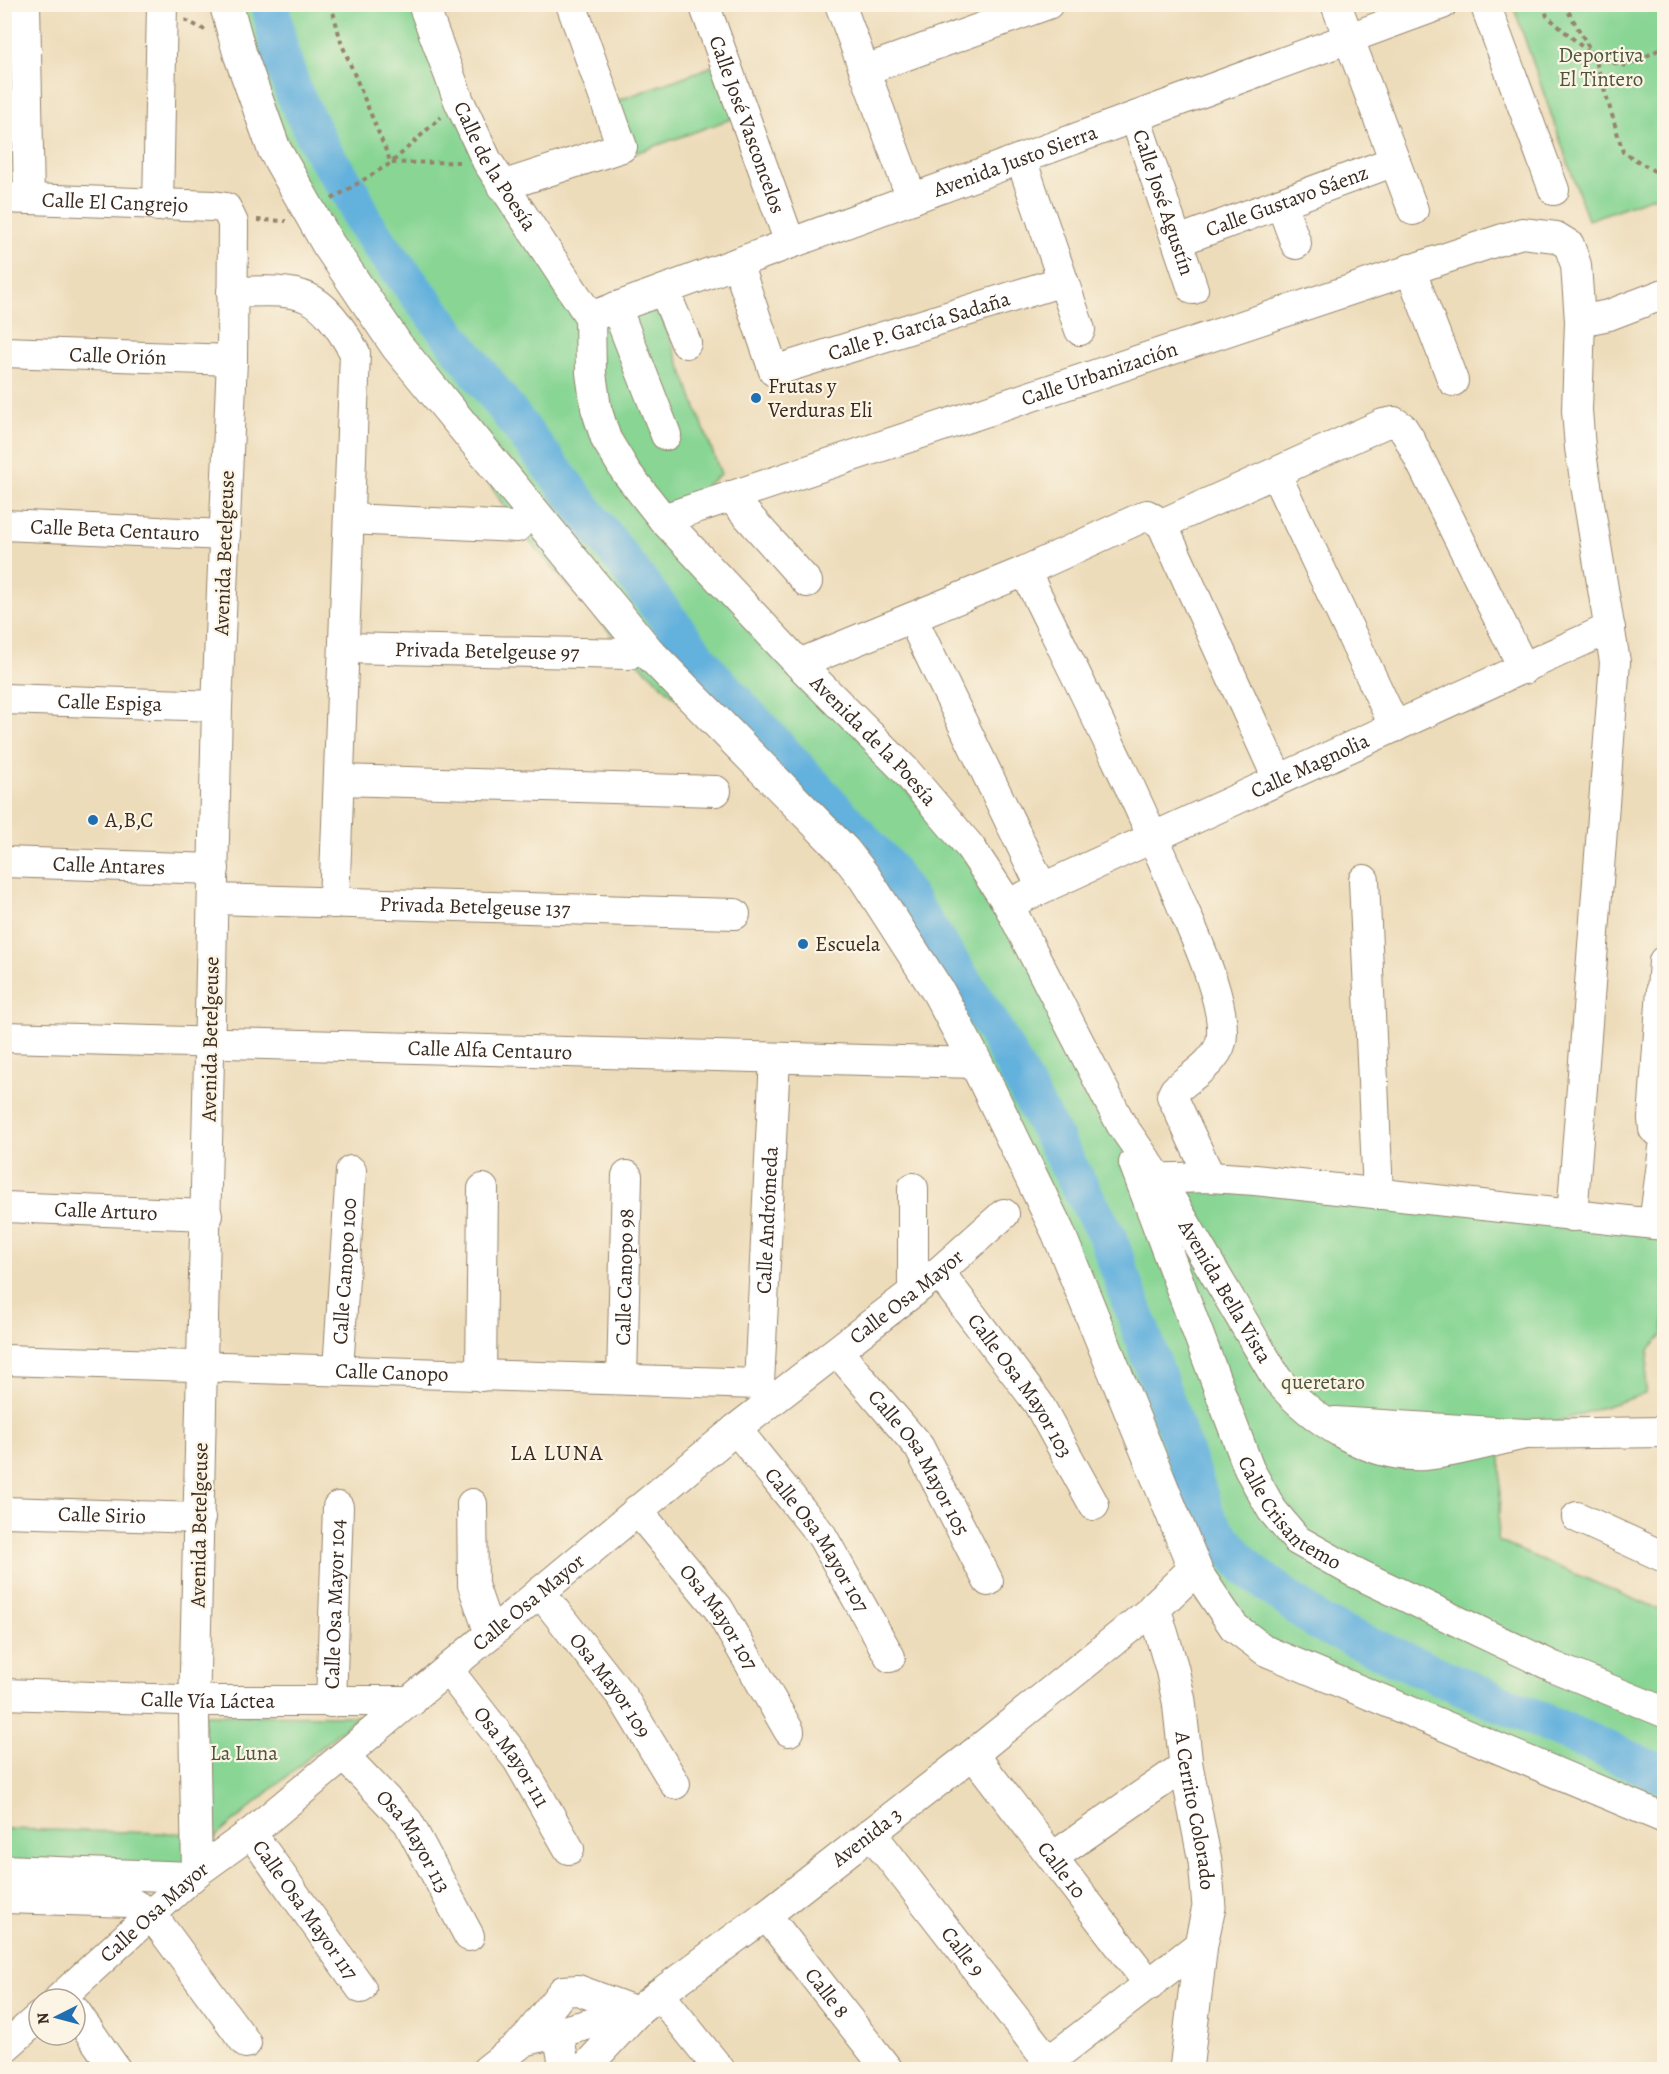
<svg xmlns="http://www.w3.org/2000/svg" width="1669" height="2074" font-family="Alegreya,serif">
  <rect width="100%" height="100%" fill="#fcf5e5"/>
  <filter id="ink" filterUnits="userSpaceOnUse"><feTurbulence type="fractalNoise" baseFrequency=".0167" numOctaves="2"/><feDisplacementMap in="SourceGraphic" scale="12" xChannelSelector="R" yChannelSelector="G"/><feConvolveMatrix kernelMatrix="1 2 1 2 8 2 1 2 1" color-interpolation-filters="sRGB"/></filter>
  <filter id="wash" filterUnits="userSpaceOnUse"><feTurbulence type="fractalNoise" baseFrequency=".008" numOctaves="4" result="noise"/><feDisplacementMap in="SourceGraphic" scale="24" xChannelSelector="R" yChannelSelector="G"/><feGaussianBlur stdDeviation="1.35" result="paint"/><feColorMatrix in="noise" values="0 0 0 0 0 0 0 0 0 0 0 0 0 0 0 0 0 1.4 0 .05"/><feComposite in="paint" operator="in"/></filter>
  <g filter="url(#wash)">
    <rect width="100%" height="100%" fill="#eddcba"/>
    <!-- green -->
    <path fill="#88d594" stroke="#628059" stroke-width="1.5" d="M232,5H423L459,101L590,317L653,294L721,474L663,518L1008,904L1159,1179L1664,1226V1334L1649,1350L1645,1394L1502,1439L1498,1541L1664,1612V1818L1234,1627L1058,1232L865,878L629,654L517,527L418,370L328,244Z
      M1513,5H1664V193L1588,220Z
      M719,64L739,116L630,155L611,103Z
      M204,1715L358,1716L187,1861L138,1894L5,1893V1829L204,1834Z"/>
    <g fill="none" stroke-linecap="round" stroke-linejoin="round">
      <!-- river -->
      <path stroke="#63b1dd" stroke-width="38" d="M270,4L280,53L294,93L323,152L353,196L362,219L384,250L712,676L886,865L991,1024L1108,1238L1209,1523L1248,1569L1321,1624L1664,1775"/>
    </g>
  </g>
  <g filter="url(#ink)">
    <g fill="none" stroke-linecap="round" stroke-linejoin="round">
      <!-- minor casing -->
      <g stroke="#94836c" stroke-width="32">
        <g id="minor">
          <path d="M25,4L29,199"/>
          <path id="s1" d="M423,4L459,101L487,161L590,317"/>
          <path id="s2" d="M704,4L790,243"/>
          <path d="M840,4L912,199"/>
          <path d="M1336,4L1413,210"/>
          <path d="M1485,4L1554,190"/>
          <path d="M865,70L1048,4"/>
          <path id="s3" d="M1135,117L1193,289"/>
          <path d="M1021,159L1080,330"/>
          <path d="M502,186L622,147L571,4"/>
          <path id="s4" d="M4,198L213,206L226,208L233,223L232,360L217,706L194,1714L197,1872"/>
          <path d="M1281,203L1296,244"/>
          <path d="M158,206L162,4"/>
          <path id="s5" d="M1178,241L1395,161"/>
          <path id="s6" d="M737,263L774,371L1063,281"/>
          <path d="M1410,269L1453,381"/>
          <path d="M664,290L686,343"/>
          <path d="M232,292C302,290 318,287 355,353L334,903"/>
          <path d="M616,307L666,435"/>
          <path id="s7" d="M590,317L591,373L596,408L606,439L626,472L663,519L799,664L904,769L970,847L1008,904L1121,1124L1159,1179L1277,1379C1311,1419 1369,1459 1425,1455C1458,1452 1492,1441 1525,1434"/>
          <path id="s8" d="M590,317L1442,4"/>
          <path d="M1580,321L1609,315L1664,294"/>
          <path id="s9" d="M4,352L232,360"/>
          <path d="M1276,475L1395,727"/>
          <path d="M730,496L807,582"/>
          <path d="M350,519L517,527"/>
          <path id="s10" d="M663,519L1509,237L1522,233L1556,237L1569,245L1576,265L1580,321L1577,410L1580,448L1615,662L1572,1216"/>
          <path d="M1162,524L1383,424L1394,422L1402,427L1409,438L1524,669"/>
          <path id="s11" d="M4,525L225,535"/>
          <path d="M1025,571C1079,682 1136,793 1183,908C1197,940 1228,1008 1221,1042C1216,1062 1190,1077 1175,1090L1172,1096L1210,1177"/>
          <path d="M912,618L1042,888"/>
          <path id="s12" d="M345,648L629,654"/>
          <path d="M799,664L1025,571L1147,515L1162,524L1278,779"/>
          <path id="s13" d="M4,699L217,706"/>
          <path d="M340,780L716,791"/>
          <path id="s14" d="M4,862L214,869"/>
          <path d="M1364,880L1378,1194"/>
          <path id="s15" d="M214,899L735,914"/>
          <path id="s16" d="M1008,904L1610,628"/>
          <path d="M1664,961L1653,1119L1654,1129L1664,1135"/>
          <path id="s17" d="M4,1037L976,1063"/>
          <path id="s18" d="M1134,1163L1249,1469L1272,1510L1297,1540L1352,1571L1554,1667L1664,1712"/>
          <path d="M1142,1179L1210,1177L1255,1180L1664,1225"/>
          <path id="s19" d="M4,1207L207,1215"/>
          <path d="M1654,1224L1664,1148"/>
          <path id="s20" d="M939,1272L1038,1403L1094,1505"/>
          <path d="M913,1292V1188"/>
          <path id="s21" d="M838,1352L919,1447L988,1581"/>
          <path id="s22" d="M4,1360L759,1384"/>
          <path id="s23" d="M338,1370L351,1171"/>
          <path d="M481,1376L483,1189"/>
          <path id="s24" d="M622,1379L627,1176"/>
          <path id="s25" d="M759,1384L775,1058"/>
          <path d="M1335,1422L1525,1434L1664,1432"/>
          <path id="s26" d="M736,1429L822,1536L890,1657"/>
          <path d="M472,1504L473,1585L490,1634"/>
          <path id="s27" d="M637,1510L718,1608L789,1731"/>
          <path id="s28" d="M4,1512L200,1518"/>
          <path d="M1577,1517L1664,1557"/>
          <path d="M1195,1569L1234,1627L1266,1651L1664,1818"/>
          <path id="s29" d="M540,1592L623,1698L675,1784"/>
          <path id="s30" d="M448,1670L518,1760L569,1849"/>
          <path id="s31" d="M4,1694L209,1701H412"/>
          <path id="s32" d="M331,1702L338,1507"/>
          <path id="s33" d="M973,1754L1150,1985"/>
          <path id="s34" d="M344,1756L408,1822L469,1936"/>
          <path id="s35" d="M251,1833L361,1988"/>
          <path id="s36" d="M871,1833L1055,2070"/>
          <path d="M1053,1857L1186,1765"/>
          <path d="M4,1870L192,1877"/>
          <path d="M4,1898L130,1902L151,1914L246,2043"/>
          <path id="s37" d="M766,1915L888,2070"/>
          <path d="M659,1994L720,2070"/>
          <path id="s38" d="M59,1999L197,1872L251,1833L736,1429L939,1272L1004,1214"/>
          <path d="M75,2011L116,2070"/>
          <path d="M558,2032L565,2070"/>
          <path d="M524,2041L637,2012"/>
          <path d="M4,2048L39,2017"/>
          <path d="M1048,2062L1201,1944"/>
          <path d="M487,2070L524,2041L563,1991L578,1990L637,2012"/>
          <path id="s39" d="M583,2070L637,2012L659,1994L766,1915L973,1754L1154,1608"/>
        </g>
      </g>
      <!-- major casing -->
      <g stroke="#94836c" stroke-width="35">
        <g id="major">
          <path id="s40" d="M226,4L240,54L274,149L328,244L397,346L649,653L844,851L865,878L939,993L976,1063L1058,1232L1195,1569L1154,1608L1172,1669L1179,1701L1186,1765L1205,1861L1209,1907L1201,1944L1186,2070"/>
        </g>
      </g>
      <!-- path -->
      <path stroke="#94836c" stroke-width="4" stroke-dasharray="4.5 4.5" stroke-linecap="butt" d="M331,4L341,42L391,163L459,162
        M1543,4L1547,16L1595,58L1623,152L1664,177
        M1564,4L1595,58L1627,66L1664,47
        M185,20L205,30
        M332,199L391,163L441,117
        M257,220L286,221"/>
      <!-- minor -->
      <use href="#minor" stroke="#fff" stroke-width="30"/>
      <!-- major -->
      <use href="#major" stroke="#fff" stroke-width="33"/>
    </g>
  </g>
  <!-- markers -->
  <g fill="#1f6fb2" stroke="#fcf5e5" stroke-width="2">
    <circle cx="756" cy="398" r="6"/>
    <circle cx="93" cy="820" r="6"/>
    <circle cx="803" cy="944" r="6"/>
  </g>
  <g text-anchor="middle" stroke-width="4.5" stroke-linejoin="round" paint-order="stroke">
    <!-- park labels -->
    <g font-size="21" fill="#4e553c" stroke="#fcf5e5">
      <text x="1601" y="62">Deportiva<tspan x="1601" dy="24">El Tintero</tspan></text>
      <text x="1323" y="1389">queretaro</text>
      <text x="244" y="1760">La Luna</text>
    </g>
    <!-- street labels -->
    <g font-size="21" fill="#3b2a1e" stroke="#fcf5e5">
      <text dy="7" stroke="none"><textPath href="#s2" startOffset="128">Calle José Vasconcelos</textPath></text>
      <text dy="7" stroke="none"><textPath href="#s8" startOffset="453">Avenida Justo Sierra</textPath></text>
      <text dy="7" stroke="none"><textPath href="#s1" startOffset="178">Calle de la Poesía</textPath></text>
      <text dy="7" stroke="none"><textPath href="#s5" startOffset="116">Calle Gustavo Sáenz</textPath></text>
      <text dy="7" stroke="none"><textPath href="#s4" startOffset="111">Calle El Cangrejo</textPath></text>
      <text dy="7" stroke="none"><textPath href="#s3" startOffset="90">Calle José Agustín</textPath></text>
      <text dy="7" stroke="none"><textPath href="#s6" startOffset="266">Calle P. García Sadaña</textPath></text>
      <text dy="7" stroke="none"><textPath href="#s9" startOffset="114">Calle Orión</textPath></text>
      <text dy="7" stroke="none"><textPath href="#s10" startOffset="460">Calle Urbanización</textPath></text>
      <text dy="7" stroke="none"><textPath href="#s11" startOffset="111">Calle Beta Centauro</textPath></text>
      <text transform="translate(224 553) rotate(-88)" y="7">Avenida Betelgeuse</text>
      <text dy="7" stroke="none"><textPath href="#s12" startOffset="142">Privada Betelgeuse 97</textPath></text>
      <text dy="7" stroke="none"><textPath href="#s13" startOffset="106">Calle Espiga</textPath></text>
      <text dy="7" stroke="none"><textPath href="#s7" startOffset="528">Avenida de la Poesía</textPath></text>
      <text dy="7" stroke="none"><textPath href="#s16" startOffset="332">Calle Magnolia</textPath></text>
      <text dy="7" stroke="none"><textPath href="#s14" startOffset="105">Calle Antares</textPath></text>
      <text dy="7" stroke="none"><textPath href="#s15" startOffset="261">Privada Betelgeuse 137</textPath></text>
      <text transform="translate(210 1039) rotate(-89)" y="7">Avenida Betelgeuse</text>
      <text dy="7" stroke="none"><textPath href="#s17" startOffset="486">Calle Alfa Centauro</textPath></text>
      <text dy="7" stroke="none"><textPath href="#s19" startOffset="102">Calle Arturo</textPath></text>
      <text dy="7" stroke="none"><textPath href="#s25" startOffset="164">Calle Andrómeda</textPath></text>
      <text dy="7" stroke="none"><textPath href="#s23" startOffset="99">Calle Canopo 100</textPath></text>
      <text dy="7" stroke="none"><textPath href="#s24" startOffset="102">Calle Canopo 98</textPath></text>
      <text dy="7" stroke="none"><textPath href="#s7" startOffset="1185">Avenida Bella Vista</textPath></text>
      <text dy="7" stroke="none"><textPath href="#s38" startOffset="1101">Calle Osa Mayor</textPath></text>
      <text dy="7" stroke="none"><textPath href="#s22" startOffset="388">Calle Canopo</textPath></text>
      <text dy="7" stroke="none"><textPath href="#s20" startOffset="140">Calle Osa Mayor 103</textPath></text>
      <text dy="7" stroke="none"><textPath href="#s21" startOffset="138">Calle Osa Mayor 105</textPath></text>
      <text dy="7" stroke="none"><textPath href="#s18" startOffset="388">Calle Crisantemo</textPath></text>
      <text dy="7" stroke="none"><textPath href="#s28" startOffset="98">Calle Sirio</textPath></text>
      <text transform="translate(199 1525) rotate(-89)" y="7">Avenida Betelgeuse</text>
      <text dy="7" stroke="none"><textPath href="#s26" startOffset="138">Calle Osa Mayor 107</textPath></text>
      <text dy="7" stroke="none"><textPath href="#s38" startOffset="615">Calle Osa Mayor</textPath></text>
      <text dy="7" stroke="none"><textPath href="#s32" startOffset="98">Calle Osa Mayor 104</textPath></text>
      <text dy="7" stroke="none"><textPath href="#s27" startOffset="135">Osa Mayor 107</textPath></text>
      <text dy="7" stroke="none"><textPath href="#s29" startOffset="117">Osa Mayor 109</textPath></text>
      <text dy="7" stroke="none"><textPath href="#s31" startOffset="204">Calle Vía Láctea</textPath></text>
      <text dy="7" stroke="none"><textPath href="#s30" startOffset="108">Osa Mayor 111</textPath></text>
      <text dy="7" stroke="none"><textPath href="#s40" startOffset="2126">A Cerrito Colorado</textPath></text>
      <text dy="7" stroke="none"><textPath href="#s39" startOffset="368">Avenida 3</textPath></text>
      <text dy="7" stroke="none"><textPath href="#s34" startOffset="111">Osa Mayor 113</textPath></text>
      <text dy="7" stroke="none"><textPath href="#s33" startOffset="146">Calle 10</textPath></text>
      <text dy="7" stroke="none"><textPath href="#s35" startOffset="94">Calle Osa Mayor 117</textPath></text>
      <text dy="7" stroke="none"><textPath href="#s38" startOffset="129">Calle Osa Mayor</textPath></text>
      <text dy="7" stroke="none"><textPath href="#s36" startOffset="150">Calle 9</textPath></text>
      <text dy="7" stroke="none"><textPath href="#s37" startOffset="99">Calle 8</textPath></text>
    </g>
    <!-- poi labels -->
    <g font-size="21" fill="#3b2a1e" stroke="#fcf5e5" text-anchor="start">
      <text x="768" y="393">Frutas y<tspan x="768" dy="24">Verduras Eli</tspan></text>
      <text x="105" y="827">A,B,C</text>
      <text x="815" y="951">Escuela</text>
    </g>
    <!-- neighbourhood labels -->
    <g font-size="22" letter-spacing="1.5" fill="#3b2a1e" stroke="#fcf5e5">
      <text x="557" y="1460">LA LUNA</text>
    </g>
  </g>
  <!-- margin -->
  <rect width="1669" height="2074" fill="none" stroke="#fcf5e5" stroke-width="24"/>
  <!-- north arrow -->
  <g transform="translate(57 2017) rotate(264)"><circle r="28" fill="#fcf5e5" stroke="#afa495" stroke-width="1.5"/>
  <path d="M0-4.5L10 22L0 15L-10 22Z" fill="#1f6fb2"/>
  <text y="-9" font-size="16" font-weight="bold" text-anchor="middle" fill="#3b2a1e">N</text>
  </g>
</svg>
